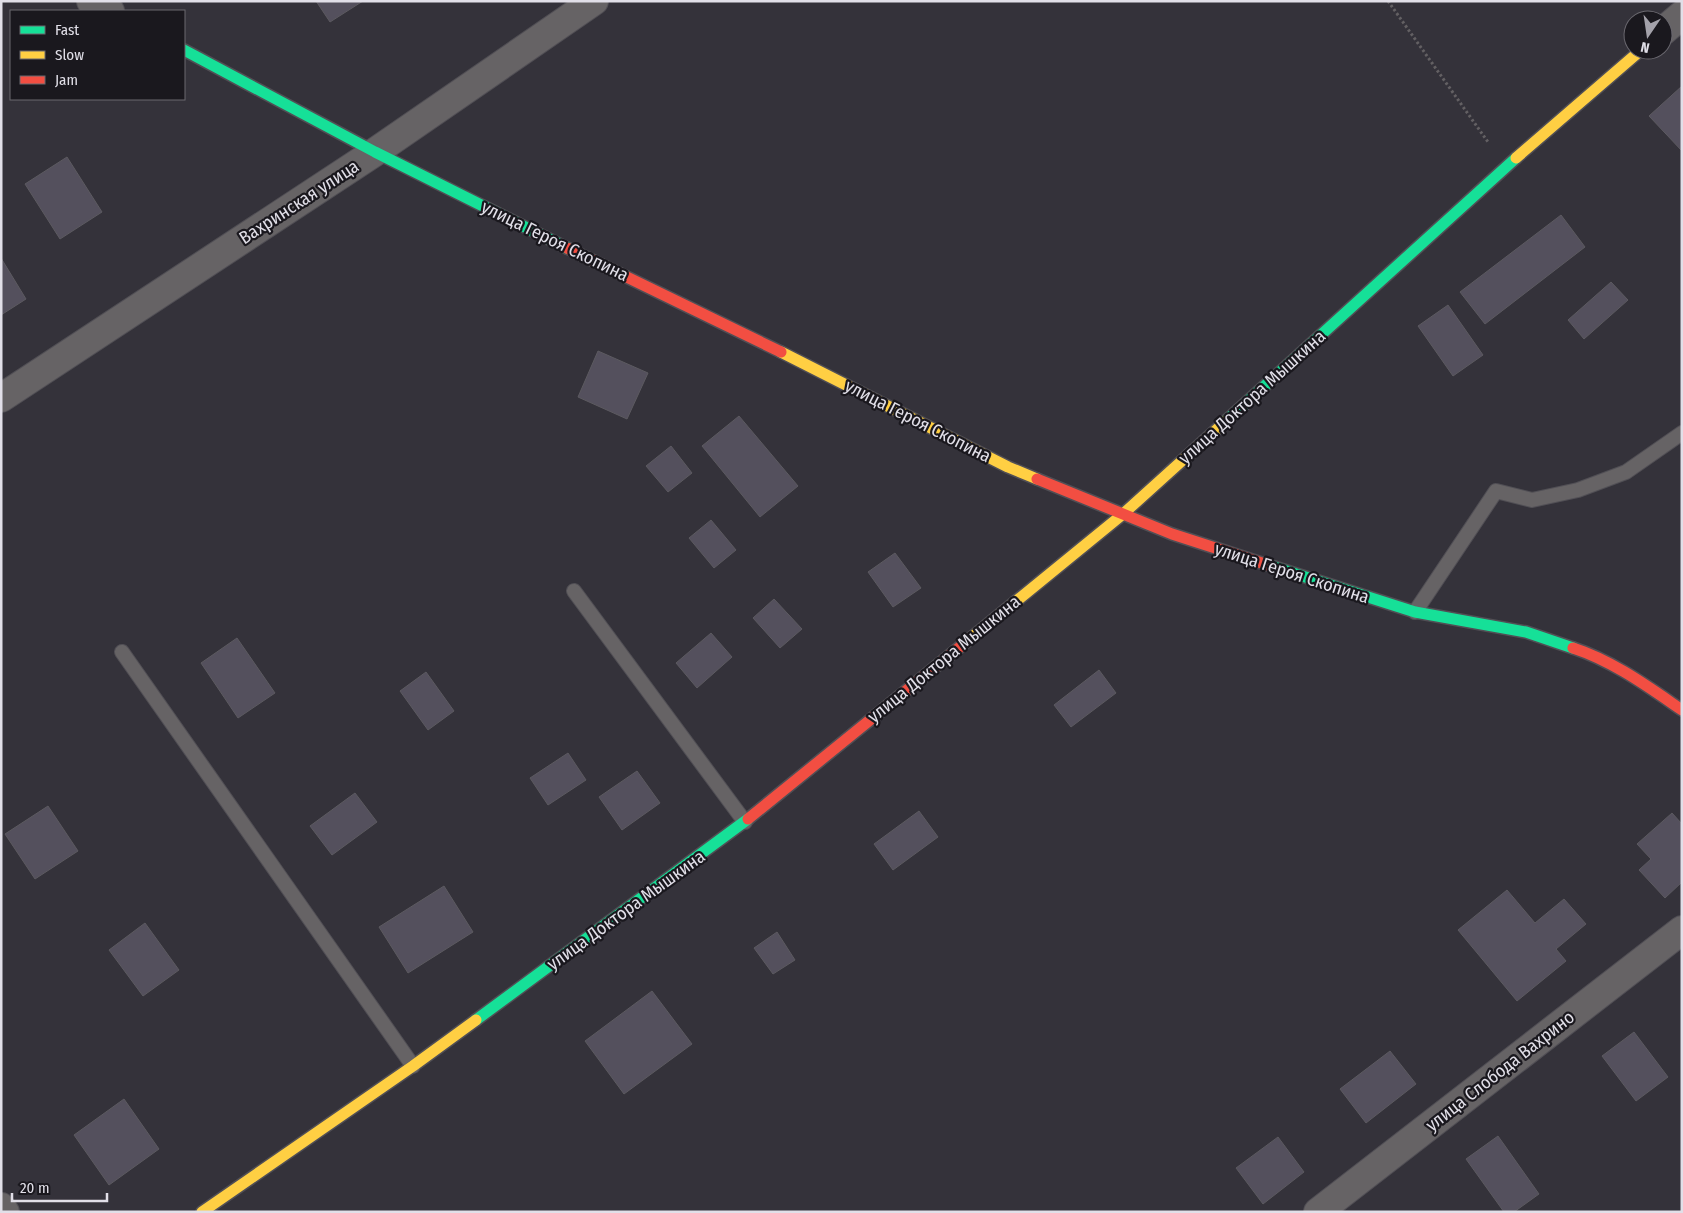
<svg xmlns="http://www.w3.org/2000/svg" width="1683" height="1213" font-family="'Fira Sans Condensed',sans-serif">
  <rect width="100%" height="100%" fill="#34323a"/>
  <!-- building -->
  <path fill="#54505d" stroke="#5c5a60" d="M316,1H363L330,22Z
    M1682,86V151L1649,116Z
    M67,157L102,212L60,239L25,184Z
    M1561,215L1585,247L1485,324L1460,292Z
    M1,258L26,299L1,315Z
    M1611,282L1628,300L1584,339L1568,320Z
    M1448,305L1483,355L1453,376L1418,326Z
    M598,351L648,373L627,419L578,397Z
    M739,416L798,486L760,517L702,446Z
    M671,446L692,473L668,492L646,466Z
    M711,520L736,550L714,568L689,538Z
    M895,553L921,588L893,607L868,572Z
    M774,599L802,629L780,648L753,618Z
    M711,633L732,657L697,688L676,663Z
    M237,638L275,693L238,718L201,663Z
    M1099,670L1116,693L1071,727L1054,705Z
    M426,672L454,711L428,730L400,691Z
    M568,753L586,780L548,805L530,778Z
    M637,771L660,803L622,830L599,797Z
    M355,793L377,822L332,855L310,826Z
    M48,806L78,851L35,879L5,834Z
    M919,811L938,837L893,870L874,844Z
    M1672,813L1682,824V882L1665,898L1639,870L1651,859L1637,844Z
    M444,886L473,932L408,973L379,927Z
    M1507,890L1535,923L1564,899L1586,924L1556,949L1566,961L1517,1001L1458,930Z
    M145,923L179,970L143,996L109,950Z
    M777,932L795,960L773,974L754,948Z
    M652,991L692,1044L624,1094L585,1041Z
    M1634,1032L1668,1077L1636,1101L1602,1056Z
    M1390,1051L1416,1084L1366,1123L1340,1089Z
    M124,1099L159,1149L109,1185L74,1135Z
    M1498,1136L1539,1194L1514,1212H1504L1466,1159Z
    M1278,1137L1304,1172L1263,1204L1236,1168Z"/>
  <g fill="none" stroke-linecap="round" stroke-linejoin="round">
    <!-- lane casing -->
    <g stroke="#514f55" stroke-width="16">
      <path id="lane" d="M574,591L745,822
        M1415,612L1496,491L1532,500L1578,490L1626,472L1682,433
        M122,652L413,1066"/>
    </g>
    <!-- street casing -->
    <g stroke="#514f55" stroke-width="30">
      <path id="street" d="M91,1L110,11
        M1663,31L1682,15
        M1,398L375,152L594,1
        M1,1207L5,1212
        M1318,1212L1682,930"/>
    </g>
    <!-- fast casing -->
    <g stroke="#514f55" stroke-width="14">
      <path id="fast" d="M184,50L375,152L567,248
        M1226,421L1516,158
        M1271,566L1415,612L1526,632L1573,648
        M476,1020L748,819"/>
    </g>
    <!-- slow casing -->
    <g stroke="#514f55" stroke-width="14">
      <path id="slow" d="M1516,158L1641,50
        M781,352L1008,467L1037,479
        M971,638L1123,514L1226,421
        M202,1212L413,1066L476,1020"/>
    </g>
    <!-- jam casing -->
    <g stroke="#514f55" stroke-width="14">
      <path id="jam" d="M567,248L781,352
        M1037,479L1172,534L1271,566
        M1573,648C1613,661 1647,686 1682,710
        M748,819L971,638"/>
    </g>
    <!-- path -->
    <path stroke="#636063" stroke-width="3" stroke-dasharray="2.5 2.5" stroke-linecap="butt" d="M1388,1L1488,142"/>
    <!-- lane -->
    <use href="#lane" stroke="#666365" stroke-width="14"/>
    <!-- street -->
    <use href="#street" stroke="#666365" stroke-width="28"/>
    <!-- fast -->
    <use href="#fast" stroke="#16e098" stroke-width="11"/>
    <!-- slow -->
    <use href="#slow" stroke="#ffcf43" stroke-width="11"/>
    <!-- jam -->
    <use href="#jam" stroke="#f24e42" stroke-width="11"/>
  </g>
  <g text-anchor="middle" stroke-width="4.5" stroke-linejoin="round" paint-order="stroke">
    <!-- street labels -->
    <g font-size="18" fill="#e1dfe8" stroke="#1a181e">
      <text transform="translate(299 202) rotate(-33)" y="6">Вахринская улица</text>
      <text transform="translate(555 241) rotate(26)" y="6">улица Героя Скопина</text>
      <text transform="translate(1252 397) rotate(-42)" y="6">улица Доктора Мышкина</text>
      <text transform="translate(918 421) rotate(27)" y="6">улица Героя Скопина</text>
      <text transform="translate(1292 573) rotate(18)" y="6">улица Героя Скопина</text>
      <text transform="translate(944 659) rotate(-39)" y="6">улица Доктора Мышкина</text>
      <text transform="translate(626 910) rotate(-36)" y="6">улица Доктора Мышкина</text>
      <text transform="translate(1500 1071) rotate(-38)" y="6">улица Слобода Вахрино</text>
    </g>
  </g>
  <!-- border -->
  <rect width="1683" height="1213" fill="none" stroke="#e1dfe8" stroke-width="5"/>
  <!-- legend -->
  <rect x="10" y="10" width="175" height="90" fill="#1a181e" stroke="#6a686f"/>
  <rect x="20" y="26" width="25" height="8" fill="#16e098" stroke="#6a686f"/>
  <text x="55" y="35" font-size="15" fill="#e1dfe8">Fast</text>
  <rect x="20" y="51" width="25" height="8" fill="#ffcf43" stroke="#6a686f"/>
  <text x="55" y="60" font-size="15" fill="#e1dfe8">Slow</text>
  <rect x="20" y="76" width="25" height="8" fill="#f24e42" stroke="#6a686f"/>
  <text x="55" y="85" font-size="15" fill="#e1dfe8">Jam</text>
  <!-- north arrow -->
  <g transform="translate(1648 35) rotate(193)"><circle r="24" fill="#1a181e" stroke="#6a686f"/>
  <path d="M0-4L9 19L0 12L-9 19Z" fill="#a4a2ab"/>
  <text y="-8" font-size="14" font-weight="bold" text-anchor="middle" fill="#e1dfe8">N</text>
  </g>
  <!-- scale -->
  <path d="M12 1193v8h95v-8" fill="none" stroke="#e1dfe8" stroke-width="2.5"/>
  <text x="20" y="1193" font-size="15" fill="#e1dfe8" stroke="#1a181e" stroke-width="4" paint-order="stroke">20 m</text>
</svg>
